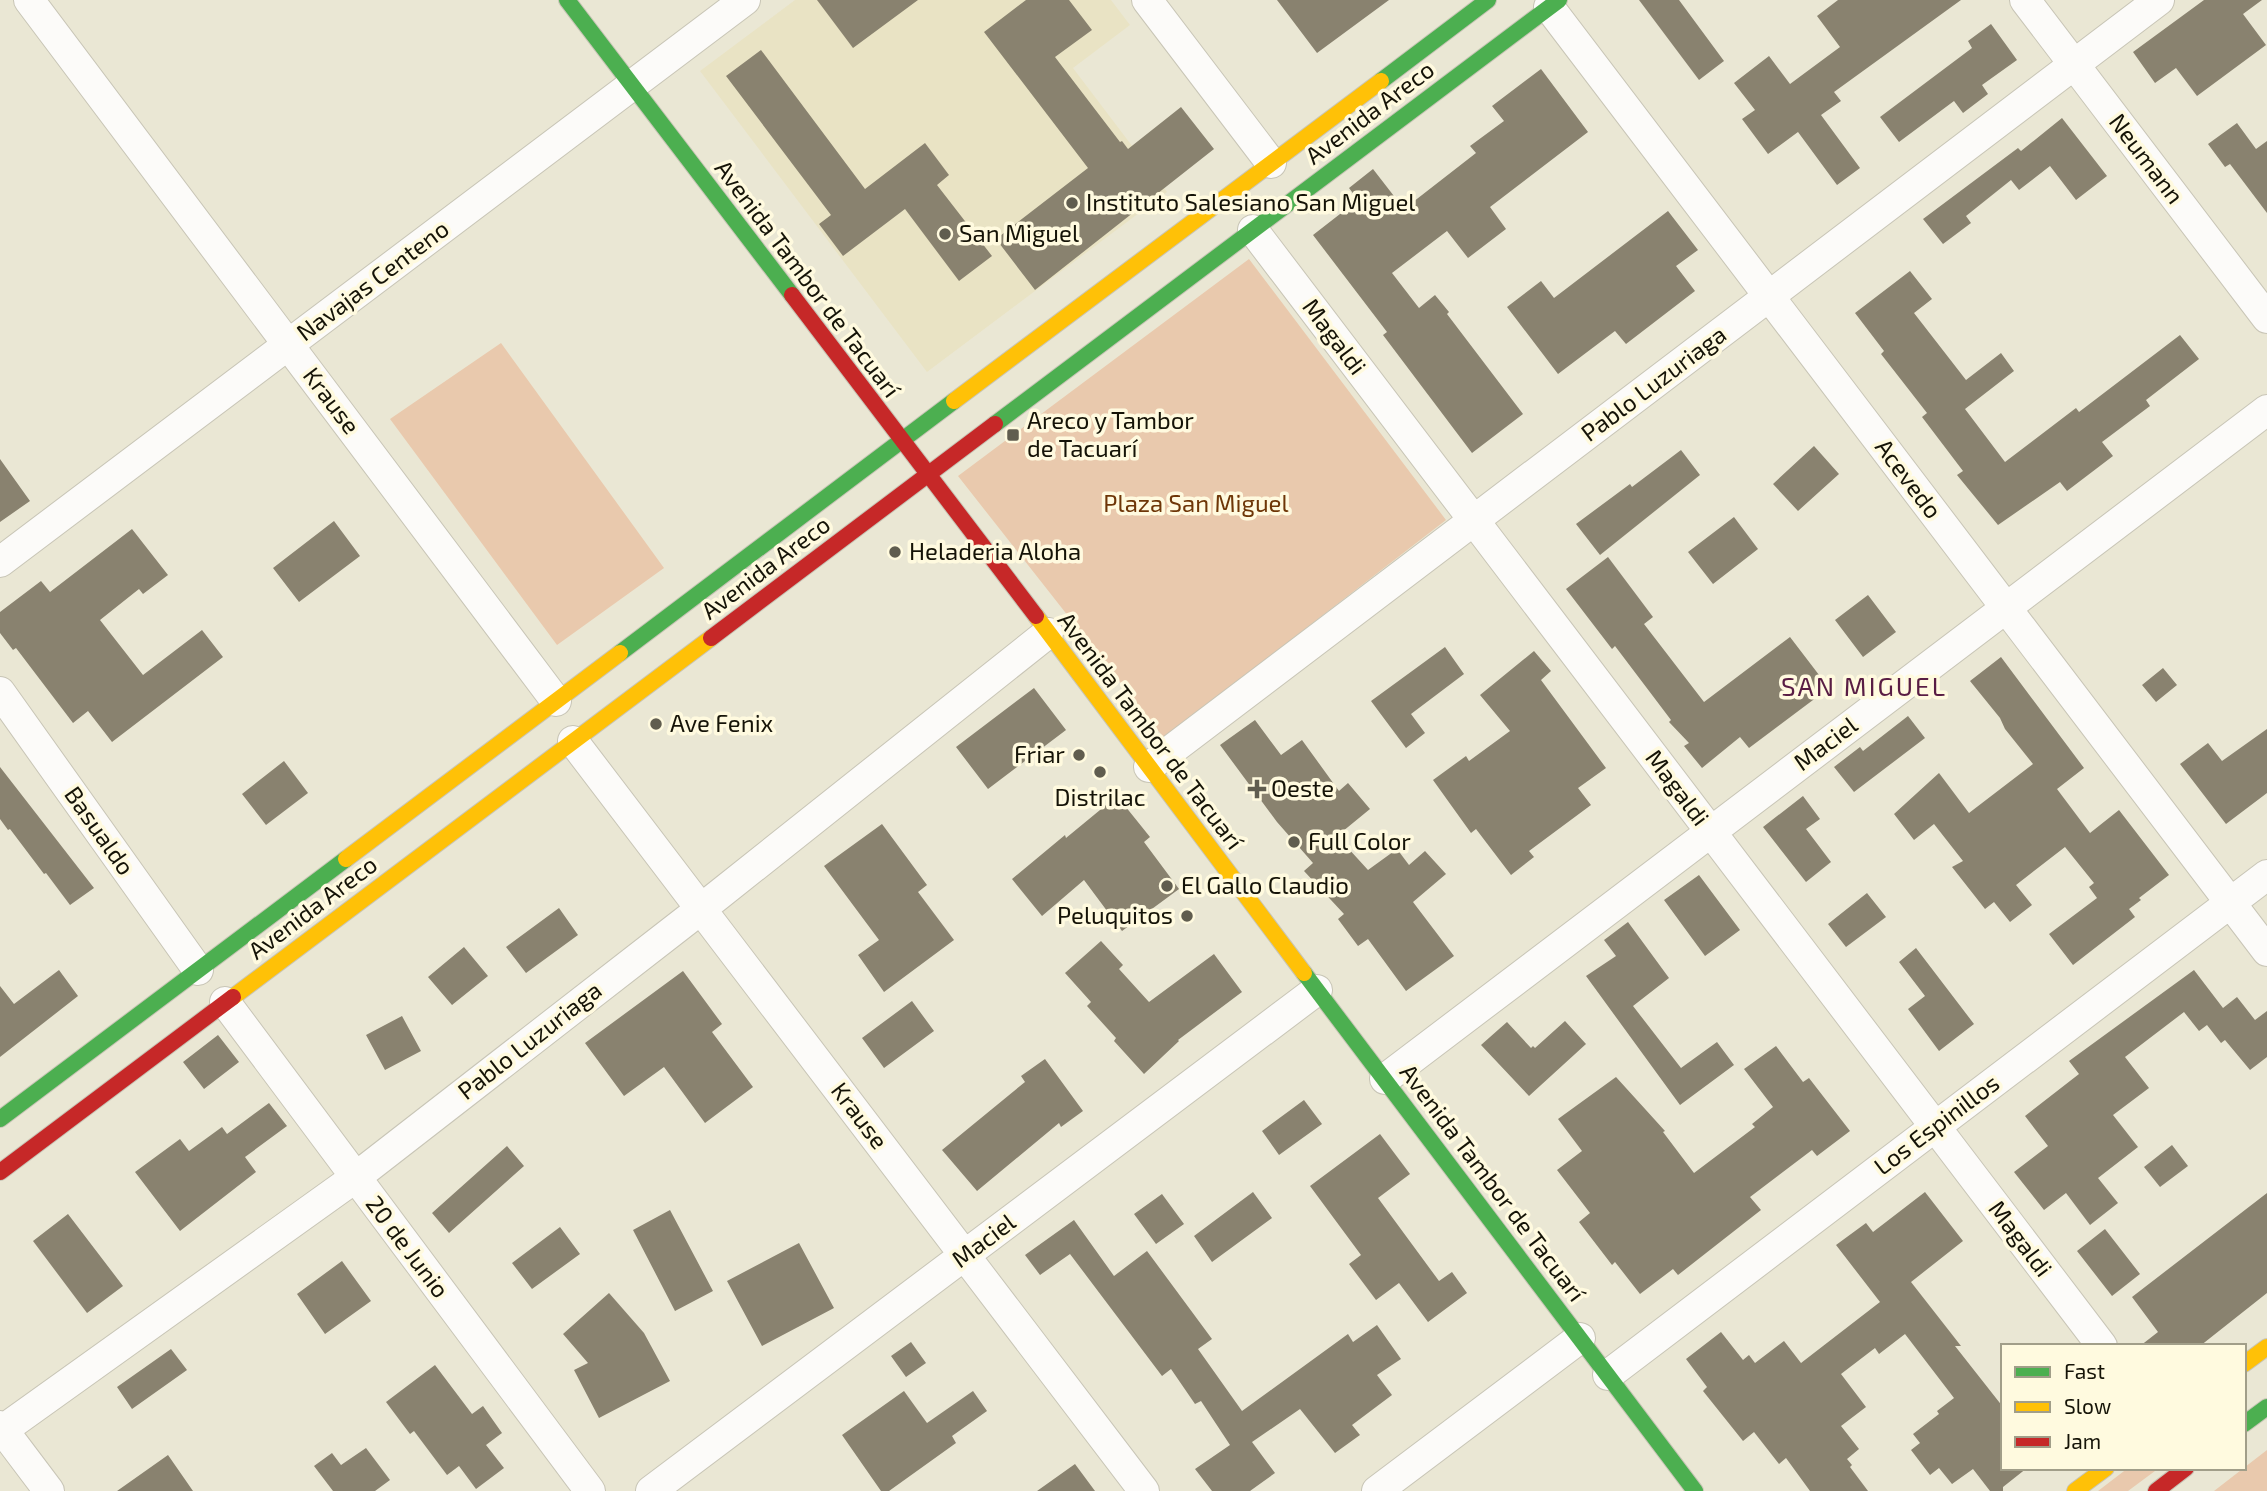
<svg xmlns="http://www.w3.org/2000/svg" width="2267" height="1491" font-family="'Exo 2',sans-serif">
  <rect width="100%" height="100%" fill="#eae7d4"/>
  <!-- built -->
  <path fill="#e9e3c4" d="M795,0H1111L1130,25L1073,68L1167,192L927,372L700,71Z"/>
  <!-- green -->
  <path fill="#e9c9ad" d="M1249,259L1446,520L1164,738L958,476Z
    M501,343L664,568L557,645L390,419Z
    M2267,1450V1491H2214Z
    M2128,1468H2159L2128,1491H2098Z"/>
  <!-- building -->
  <path fill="#89826f" d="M817,0H918L853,48Z
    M1026,0H1069L1092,30L1055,57L1120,142L1122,141L1128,149L1181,107L1214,149L1035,290L996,239L1088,168L984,32Z
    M1277,0H1389L1317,53Z
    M1639,0H1679L1724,61L1699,80Z
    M1838,0H1961L1834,92L1841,101L1821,115L1860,168L1837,185L1798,132L1768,154L1742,119L1755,110L1734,83L1769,56L1790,84L1840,47L1817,16Z
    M2204,0H2262L2243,14L2266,45L2197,96L2176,68L2155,83L2133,52Z
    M1991,24L2017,60L1982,85L1988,94L1963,113L1954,101L1899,142L1880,117L1972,48L1968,41Z
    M761,50L865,189L925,143L949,175L937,185L992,256L959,281L905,209L843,256L819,224L831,215L726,76Z
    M1541,69L1588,132L1490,207L1506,229L1468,258L1447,231L1392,273L1419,308L1435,295L1449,312L1447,314L1523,414L1472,453L1383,335L1387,332L1313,235L1358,200L1349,188L1373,169L1404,209L1476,153L1470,146L1504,121L1492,106Z
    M2062,118L2107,176L2076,200L2050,166L2019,190L2011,180L1966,216L1971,223L1943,244L1923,219L2018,148L2021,151Z
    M2237,123L2256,149L2267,141V213L2230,164L2225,167L2208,144Z
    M1668,211L1698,250L1676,266L1695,291L1626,344L1615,331L1558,374L1507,307L1541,281L1554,298Z
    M1910,271L1932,299L1914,313L1966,380L2001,353L2014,371L1965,409L2005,462L2076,408L2079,412L2180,335L2199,359L2146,400L2150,406L2102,442L2113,456L2067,491L2060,482L1998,525L1957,475L1963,471L1922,417L1927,413L1881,354L1884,351L1855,313Z
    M1814,446L1839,474L1798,511L1773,484Z
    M1681,450L1700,475L1600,555L1576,524L1630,484L1632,487Z
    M0,459L30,501L0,522Z
    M1734,517L1758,549L1713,584L1688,552Z
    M334,521L360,556L299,602L273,568Z
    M132,529L168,575L143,594L139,589L100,620L143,675L202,630L223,657L112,742L88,711L73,723L16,648L13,650L0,633V612L41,581L50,592Z
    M1608,557L1653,617L1644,624L1704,702L1790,637L1829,688L1749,748L1740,737L1702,768L1684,746L1689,743L1669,722L1671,720L1615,646L1612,649L1566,589Z
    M1868,595L1896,632L1863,657L1835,620Z
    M1445,647L1464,674L1411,714L1425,733L1406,748L1371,701Z
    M1534,651L1551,671L1541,680L1606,768L1578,788L1591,805L1529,851L1534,857L1511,875L1476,829L1471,833L1433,780L1466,756L1469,761L1510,731L1480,695Z
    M2001,657L2084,768L2057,789L2090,833L2119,810L2169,875L2139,898L2141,900L2129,909L2135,917L2073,965L2049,934L2097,898L2089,887L2094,883L2065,847L2016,885L2032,905L2010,922L1994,902L1985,909L1952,867L1963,861L1934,824L1914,840L1894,814L1939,773L1969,813L2033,764L2005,729L2000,718L1970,681Z
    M2163,668L2177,685L2156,702L2142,685Z
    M1034,688L1066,730L988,789L956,747Z
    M1908,716L1925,738L1854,792L1834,767L1860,747L1863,751Z
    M1255,720L1281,755L1302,740L1339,791L1348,783L1370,809L1337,836L1368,870L1397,849L1409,865L1425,851L1446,874L1413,902L1454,956L1406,991L1368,939L1358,946L1338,919L1344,914L1304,871L1313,863L1277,822L1220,745Z
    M2267,729V793L2226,824L2180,764L2208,743L2222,761Z
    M284,761L308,793L266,825L242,794Z
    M0,767L94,888L70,905L46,873L44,874L10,829L8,830L0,819Z
    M1117,796L1150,837L1144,842L1179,889L1122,931L1084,880L1042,916L1012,879L1065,835L1066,838Z
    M1803,796L1820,819L1806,829L1831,862L1806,882L1763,827Z
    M882,824L927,885L918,892L954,940L884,992L858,955L879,940L824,866Z
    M1699,875L1740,930L1705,956L1664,900Z
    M1867,893L1886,917L1846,947L1828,924Z
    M559,908L578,935L526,973L506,947Z
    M1628,922L1669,978L1633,1006L1681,1068L1717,1042L1734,1065L1680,1105L1586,976L1616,956L1604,940Z
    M1101,941L1123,965L1119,969L1149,1002L1214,954L1242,992L1178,1040L1179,1041L1144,1074L1114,1041L1116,1038L1087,1006L1091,1002L1065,973Z
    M464,947L488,976L452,1005L428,977Z
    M1916,948L1974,1024L1939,1051L1908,1009L1925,996L1899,962Z
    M59,970L78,996L0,1057V986L14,1004Z
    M2194,970L2223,1008L2237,997L2255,1020L2267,1011V1057L2250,1070L2225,1040L2221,1043L2207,1025L2199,1031L2184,1012L2125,1057L2149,1088L2113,1115L2138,1147L2098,1178L2118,1203L2090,1225L2066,1193L2044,1210L2014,1172L2048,1146L2025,1116L2079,1074L2069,1061Z
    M683,971L722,1024L712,1032L753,1087L705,1123L664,1067L624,1096L585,1043Z
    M912,1001L934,1031L884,1068L862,1038Z
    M402,1016L421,1051L385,1070L366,1035Z
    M1565,1021L1586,1044L1529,1096L1481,1045L1507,1022L1531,1048L1533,1046L1535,1048Z
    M218,1035L239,1062L204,1089L183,1062Z
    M1776,1046L1803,1082L1809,1078L1850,1131L1817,1156L1812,1150L1750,1197L1761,1210L1678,1275L1673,1269L1640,1294L1615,1262L1612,1265L1579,1222L1590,1213L1557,1170L1582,1151L1558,1119L1616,1077L1665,1131L1663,1132L1694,1173L1755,1127L1752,1124L1773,1107L1744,1069Z
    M1045,1059L1083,1111L1061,1127L1059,1123L977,1191L942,1150L1025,1082L1021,1076Z
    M1304,1100L1322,1124L1279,1155L1262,1131Z
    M269,1103L287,1126L245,1157L256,1172L180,1231L135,1172L180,1139L189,1151L222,1127L227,1134Z
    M1380,1134L1410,1174L1378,1198L1439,1281L1452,1272L1467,1293L1428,1322L1399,1283L1376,1300L1349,1264L1361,1255L1310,1186Z
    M2172,1145L2188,1166L2160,1187L2144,1167Z
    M507,1146L524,1166L449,1233L432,1213Z
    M1253,1192L1272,1218L1212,1262L1194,1236Z
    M1925,1192L1963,1241L1911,1282L1961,1346H1955L2003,1407V1468H2027L2003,1487V1491H1990L1973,1469L1952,1484L1939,1468L1930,1475L1911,1450L1920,1443L1913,1434L1939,1414L1937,1411L1954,1398L1905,1334L1879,1354L1875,1348L1841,1374L1866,1407L1841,1426L1859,1449L1847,1459L1852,1465L1850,1467L1868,1491H1810L1786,1458L1779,1464L1754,1432L1743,1441L1703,1391L1707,1387L1686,1359L1721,1332L1743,1360L1749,1355L1755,1363L1784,1341L1801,1363L1880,1302L1836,1245L1866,1223L1873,1232Z
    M2267,1193V1293L2200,1346H2140L2158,1332L2132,1297Z
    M1162,1194L1184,1224L1156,1244L1134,1214Z
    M670,1210L713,1291L675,1311L633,1230Z
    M68,1214L123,1286L87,1313L33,1241Z
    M1074,1220L1114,1276L1147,1251L1212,1339L1198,1349L1242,1411L1348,1334L1353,1342L1377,1325L1401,1359L1377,1375L1392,1395L1352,1425L1360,1435L1335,1453L1300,1409L1252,1442L1275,1473L1250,1491H1212L1195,1469L1230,1445L1201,1401L1195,1404L1171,1369L1162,1376L1070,1254L1040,1275L1025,1255Z
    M560,1227L580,1254L532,1289L512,1263Z
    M2105,1229L2140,1274L2112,1296L2077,1251Z
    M799,1243L834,1308L762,1346L727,1281Z
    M342,1261L371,1301L325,1334L297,1294Z
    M609,1293L644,1333L670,1381L599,1418L574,1370L588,1363L563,1334Z
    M911,1342L926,1363L906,1377L891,1356Z
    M171,1349L187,1370L132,1409L117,1387Z
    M435,1365L472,1414L483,1406L502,1433L486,1445L504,1468L476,1489L459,1466L447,1475L414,1431L410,1434L386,1402Z
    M904,1391L927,1423L973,1391L987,1411L952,1436L956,1443L889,1491H881L842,1435Z
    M366,1448L390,1480L375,1491H333L314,1466L332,1453L341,1465Z
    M168,1455L193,1491H117Z
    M1075,1464L1095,1491H1037Z"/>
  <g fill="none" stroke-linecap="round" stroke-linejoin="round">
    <!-- street casing -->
    <g stroke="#c8c5b6" stroke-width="32">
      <path id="street" d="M29,0L556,701
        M1147,0L1271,163
        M2025,0L2267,318
        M1549,7L2267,951
        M1253,230L2102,1346
        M0,562L745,0
        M0,692L198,970
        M573,741L1144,1491
        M1149,767L2159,0
        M225,1002L590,1491
        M1385,1079L2267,410
        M1608,1375L2267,875
        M0,1426L49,1491
        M0,1432L356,1177L701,909L1048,633
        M651,1491L1317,990
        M1377,1491L1580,1338"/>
    </g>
    <!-- fast casing -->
    <g stroke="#c8c5b6" stroke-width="18">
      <path id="fast" d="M567,0L792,295
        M1381,81L1488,0
        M995,424L1559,0
        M620,653L954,401
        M1304,973L1695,1491
        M0,1119L346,859
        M2244,1424L2267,1407"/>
    </g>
    <!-- slow casing -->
    <g stroke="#c8c5b6" stroke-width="18">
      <path id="slow" d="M954,401L1381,81
        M1036,616L1304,973
        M346,859L620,653
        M233,997L711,638
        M2244,1364L2267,1347
        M2075,1491L2106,1468"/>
    </g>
    <!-- jam casing -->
    <g stroke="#c8c5b6" stroke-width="18">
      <path id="jam" d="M792,295L1036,616
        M711,638L995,424
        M0,1172L233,997
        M2156,1491L2186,1468"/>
    </g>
    <!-- street -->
    <use href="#street" stroke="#fcfbf9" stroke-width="30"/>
    <!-- fast -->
    <use href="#fast" stroke="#4caf50" stroke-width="16"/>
    <!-- slow -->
    <use href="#slow" stroke="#ffc107" stroke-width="16"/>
    <!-- jam -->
    <use href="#jam" stroke="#c62828" stroke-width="16"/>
  </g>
  <!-- markers -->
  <g fill="#605d4f" stroke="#fffadf" stroke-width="2.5">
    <circle cx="1072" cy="203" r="7"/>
    <circle cx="945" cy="234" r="7"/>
    <rect x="1006" y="428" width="14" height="14" rx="3.5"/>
    <circle cx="895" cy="552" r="7"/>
    <circle cx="656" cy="724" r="7"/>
    <circle cx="1079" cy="755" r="7"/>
    <circle cx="1100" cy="772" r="7"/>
    <path d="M1253.5 778.5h7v7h7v7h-7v7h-7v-7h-7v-7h7z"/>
    <circle cx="1294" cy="842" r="7"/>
    <circle cx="1167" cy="886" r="7"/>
    <circle cx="1187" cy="916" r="7"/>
  </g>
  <g text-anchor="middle" stroke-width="7" stroke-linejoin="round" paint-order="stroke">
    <!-- street labels -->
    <g font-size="24" fill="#151307" stroke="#fffadf">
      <text transform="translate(1370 113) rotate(-37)" y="8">Avenida Areco</text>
      <text transform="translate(2146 159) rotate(53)" y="8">Neumann</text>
      <text transform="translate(807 279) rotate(53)" y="8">Avenida Tambor de Tacuarí</text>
      <text transform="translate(373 281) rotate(-37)" y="8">Navajas Centeno</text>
      <text transform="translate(1334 337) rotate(53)" y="8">Magaldi</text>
      <text transform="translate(1654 384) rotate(-37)" y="8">Pablo Luzuriaga</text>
      <text transform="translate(331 401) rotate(53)" y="8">Krause</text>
      <text transform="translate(1908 479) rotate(53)" y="8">Acevedo</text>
      <text transform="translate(766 568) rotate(-37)" y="8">Avenida Areco</text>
      <text transform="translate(1150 731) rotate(53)" y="8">Avenida Tambor de Tacuarí</text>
      <text transform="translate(1826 744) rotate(-37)" y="8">Maciel</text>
      <text transform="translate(1677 788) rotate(53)" y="8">Magaldi</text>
      <text transform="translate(99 831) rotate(55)" y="8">Basualdo</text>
      <text transform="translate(313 908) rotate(-37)" y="8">Avenida Areco</text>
      <text transform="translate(530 1041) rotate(-38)" y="8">Pablo Luzuriaga</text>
      <text transform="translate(859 1116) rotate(53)" y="8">Krause</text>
      <text transform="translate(1937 1125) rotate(-37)" y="8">Los Espinillos</text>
      <text transform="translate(1492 1183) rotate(53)" y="8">Avenida Tambor de Tacuarí</text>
      <text transform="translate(2020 1239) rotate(53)" y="8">Magaldi</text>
      <text transform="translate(984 1241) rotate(-37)" y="8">Maciel</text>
      <text transform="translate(407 1247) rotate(53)" y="8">20 de Junio</text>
    </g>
    <!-- poi labels -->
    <g font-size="24" fill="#151307" stroke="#fffadf" text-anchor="start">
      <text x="1086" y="211">Instituto Salesiano San Miguel</text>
      <text x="959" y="242">San Miguel</text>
      <text x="1027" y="429">Areco y Tambor<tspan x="1027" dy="28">de Tacuarí</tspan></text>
      <text x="909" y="560">Heladeria Aloha</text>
      <text x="670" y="732">Ave Fenix</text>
      <text x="1065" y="763" text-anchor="end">Friar</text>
      <text x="1271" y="797">Oeste</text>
      <text x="1100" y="806" text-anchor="middle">Distrilac</text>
      <text x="1308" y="850">Full Color</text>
      <text x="1181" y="894">El Gallo Claudio</text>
      <text x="1173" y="924" text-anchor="end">Peluquitos</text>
    </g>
    <!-- park labels -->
    <g font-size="24" fill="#6e3607" stroke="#fffadf">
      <text x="1196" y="512">Plaza San Miguel</text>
    </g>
    <!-- neighbourhood labels -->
    <g font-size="26" letter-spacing="2" fill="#591d44" stroke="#fffadf">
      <text x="1864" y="696">SAN MIGUEL</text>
    </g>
  </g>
  <!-- legend -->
  <rect x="2001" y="1344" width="245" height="126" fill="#fffadf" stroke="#a19e89" stroke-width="2"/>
  <rect x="2015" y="1367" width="35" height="10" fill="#4caf50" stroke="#a19e89" stroke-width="2"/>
  <text x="2064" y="1379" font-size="21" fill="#151307">Fast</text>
  <rect x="2015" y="1402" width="35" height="10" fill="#ffc107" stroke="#a19e89" stroke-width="2"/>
  <text x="2064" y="1414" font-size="21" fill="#151307">Slow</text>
  <rect x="2015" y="1437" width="35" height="10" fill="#c62828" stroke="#a19e89" stroke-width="2"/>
  <text x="2064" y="1449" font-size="21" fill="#151307">Jam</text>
</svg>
